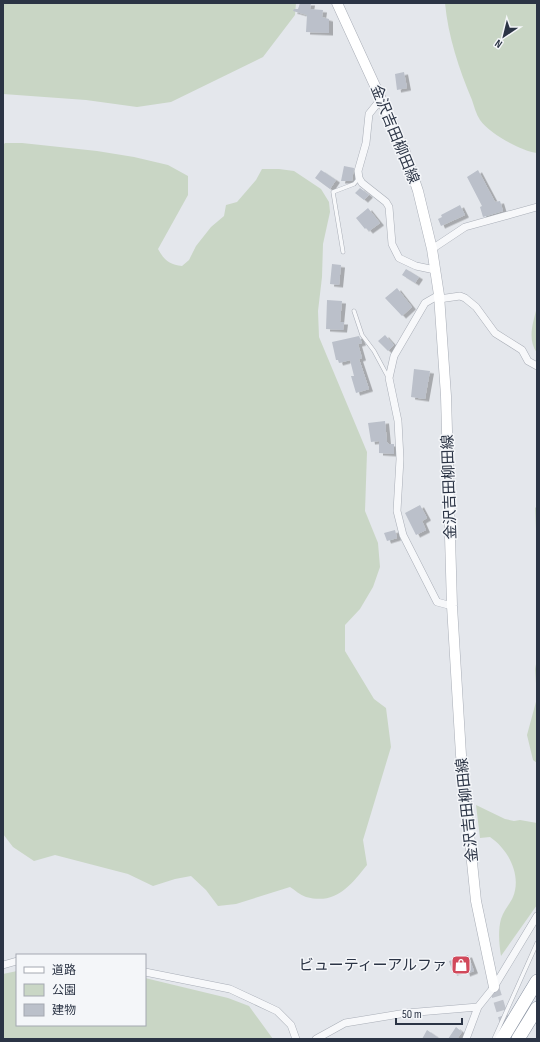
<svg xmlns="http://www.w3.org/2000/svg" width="540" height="1042" font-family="'Sofia Sans Condensed','Noto Sans JP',sans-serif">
  <defs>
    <filter id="shadow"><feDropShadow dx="4" dy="2.5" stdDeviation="0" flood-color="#0004"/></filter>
  </defs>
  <rect width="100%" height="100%" fill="#e4e7ec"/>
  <!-- green -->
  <path fill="#c9d6c5" d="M3,3H296L295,15L263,57L171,102L137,107L86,100L3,94Z
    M445,3H537V153C521,151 490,134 480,120C476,114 474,106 472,100C459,69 448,36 445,3Z
    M5,143H22L97,151L134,157L168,165L188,176V195L158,249C164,260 170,265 182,266L189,260L196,246L211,227L224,216L226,205L237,202L256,180L262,169H279L294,171L321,189L329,202L330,212L323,244L322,277L318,311L319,337L367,452L365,511L378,543L380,567L373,587L360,609L345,625V651L374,699L386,708L391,747L363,840L367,865C350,886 336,905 306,897C300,895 295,890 290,887L236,904L218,906L206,890L191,876L175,879L153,886L128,874L55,855L34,861L13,847L3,834V145Z
    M537,307V353C527,339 533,323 537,307Z
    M537,506V551L535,508Z
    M537,659V763L533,760L527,735L537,698L535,669Z
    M476,805L505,819L514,821L520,820L537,823V905L501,956C499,944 498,930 501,919C504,910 510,904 513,897C522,875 508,849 490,837L480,838Z
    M17,971V1025H145V978L228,998L249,1006L273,1039H3V974Z"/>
  <!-- building -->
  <path fill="#bbc0ca" filter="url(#shadow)" d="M300,3H311L310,9L323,10L322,17L329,19V33L306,32L307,15L293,11L294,9H298Z
    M404,72L407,88L397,90L395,74Z
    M344,166L354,168L352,181H341Z
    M321,170L336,180L330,189L315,178Z
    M478,170L495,202L500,201L503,211L483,217L480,207L482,206L467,177Z
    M360,188L369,195L364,200L355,193Z
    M460,205L465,215L441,226L438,219L442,217L441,215Z
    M368,208L380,223L369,231L366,228L365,229L356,218Z
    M332,264L341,265L339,285L330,284Z
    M406,269L419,277L415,283L402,275Z
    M397,288L412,307L402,316L385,298Z
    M327,300L342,301L340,322H344L343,330L326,329Z
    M385,335L394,345L388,351L378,341Z
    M359,336L362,343L358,344L362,358L359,359L369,389L356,393L351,376H354L350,360L339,363L338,360H336L332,342Z
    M414,369L430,371L425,399L411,397Z
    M385,421L387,442L389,444H394V454L379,453V441L371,442L368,423Z
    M420,505L427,518L422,521L426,530L416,535L405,513Z
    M395,530L397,538L387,541L384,533Z
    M468,955L474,971L466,974L465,969L453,973L449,961Z
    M456,1027L462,1032L457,1039H448Z
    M427,1030L440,1039H422Z"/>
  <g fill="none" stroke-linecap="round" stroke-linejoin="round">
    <!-- secondary-tunnel -->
    <path stroke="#bfc3cb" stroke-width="10" stroke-dasharray="10 5" stroke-linecap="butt" d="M494,987L510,1039"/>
    <!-- service casing -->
    <g stroke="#a9aeb7" stroke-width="4.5">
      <path id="service" d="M343,252L333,192L354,184L359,178
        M354,311L362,335L374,351L388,377
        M494,1039L537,943"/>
    </g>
    <!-- minor casing -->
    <g stroke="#a9aeb7" stroke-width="8">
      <path id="minor" d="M381,99L369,114L366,143L358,171L359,178L362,183L386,202L389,207L392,244L399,258L416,266L435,270
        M432,249L465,227L537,207
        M439,295L425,303L394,356L389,378L398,421L400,459L397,511L403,535L437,602L452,606
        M439,299L460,296L465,298L476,307L495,333L522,350L528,361L537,366
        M3,965L17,961
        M145,972L230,989L277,1011L291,1025L296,1039
        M316,1039L345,1023L406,1013L478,1007
        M466,1039L478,1007L494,987L537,916"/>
    </g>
    <!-- secondary casing -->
    <g stroke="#a9aeb7" stroke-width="11">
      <path id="secondary" d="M337,3L404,149L418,191L432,249L439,295L446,396L452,606L461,755L476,901L494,987"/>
    </g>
    <!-- motorway casing -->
    <g stroke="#8b94a3" stroke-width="14">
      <path id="motorway" d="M502,1039L537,981
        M518,1039L537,1008"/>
    </g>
    <!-- service -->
    <use href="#service" stroke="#f7f8fa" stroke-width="3.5"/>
    <!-- minor -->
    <use href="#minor" stroke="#f7f8fa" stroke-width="7"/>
    <!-- secondary -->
    <use href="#secondary" stroke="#fff" stroke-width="10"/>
    <!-- motorway -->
    <use href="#motorway" stroke="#fff" stroke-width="13"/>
  </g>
  <!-- icons -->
  <defs>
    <g id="shop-square" transform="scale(1)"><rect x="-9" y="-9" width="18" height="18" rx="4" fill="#d1495b" stroke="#f4f6f9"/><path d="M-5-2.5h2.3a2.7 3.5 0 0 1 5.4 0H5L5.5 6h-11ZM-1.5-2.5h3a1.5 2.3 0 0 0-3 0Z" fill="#fff"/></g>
  </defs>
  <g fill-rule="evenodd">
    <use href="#shop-square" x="461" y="965"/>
  </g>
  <g text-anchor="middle" stroke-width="3" stroke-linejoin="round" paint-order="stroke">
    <!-- street labels -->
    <g font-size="15" fill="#2b3445" stroke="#f4f6f9">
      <text transform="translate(395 134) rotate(68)" y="5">金沢吉田柳田線</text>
      <text transform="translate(449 487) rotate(-92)" y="5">金沢吉田柳田線</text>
      <text transform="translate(467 810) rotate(-96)" y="5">金沢吉田柳田線</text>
    </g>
    <!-- poi labels -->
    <g font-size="15" fill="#2b3445" stroke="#f4f6f9" text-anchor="end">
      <text x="447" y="970">ビューティーアルファ</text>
    </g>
  </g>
  <!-- border -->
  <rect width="540" height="1042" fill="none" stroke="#2b3445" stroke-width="8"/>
  <!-- legend -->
  <rect x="16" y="954" width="130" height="72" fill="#f4f6f9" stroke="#a4a8b1"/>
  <rect x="24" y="967" width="20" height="6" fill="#ffffff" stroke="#a4a8b1"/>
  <text x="52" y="974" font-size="12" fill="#2b3445">道路</text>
  <rect x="24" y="984" width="20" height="12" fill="#c9d6c5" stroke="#a4a8b1"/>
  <text x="52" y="994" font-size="12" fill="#2b3445">公園</text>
  <rect x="24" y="1004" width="20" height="12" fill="#bbc0ca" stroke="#a4a8b1"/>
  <text x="52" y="1014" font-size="12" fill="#2b3445">建物</text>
  <!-- north arrow -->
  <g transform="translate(504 36) rotate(215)" stroke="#f4f6f9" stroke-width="3" paint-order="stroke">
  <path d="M0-3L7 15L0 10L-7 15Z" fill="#2b3445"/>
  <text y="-6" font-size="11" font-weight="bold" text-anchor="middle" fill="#2b3445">N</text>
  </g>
  <!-- scale -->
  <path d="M396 1018v6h66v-6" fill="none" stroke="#2b3445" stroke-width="2"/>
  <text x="402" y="1018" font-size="12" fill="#2b3445" stroke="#f4f6f9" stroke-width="3" paint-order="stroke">50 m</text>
</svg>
